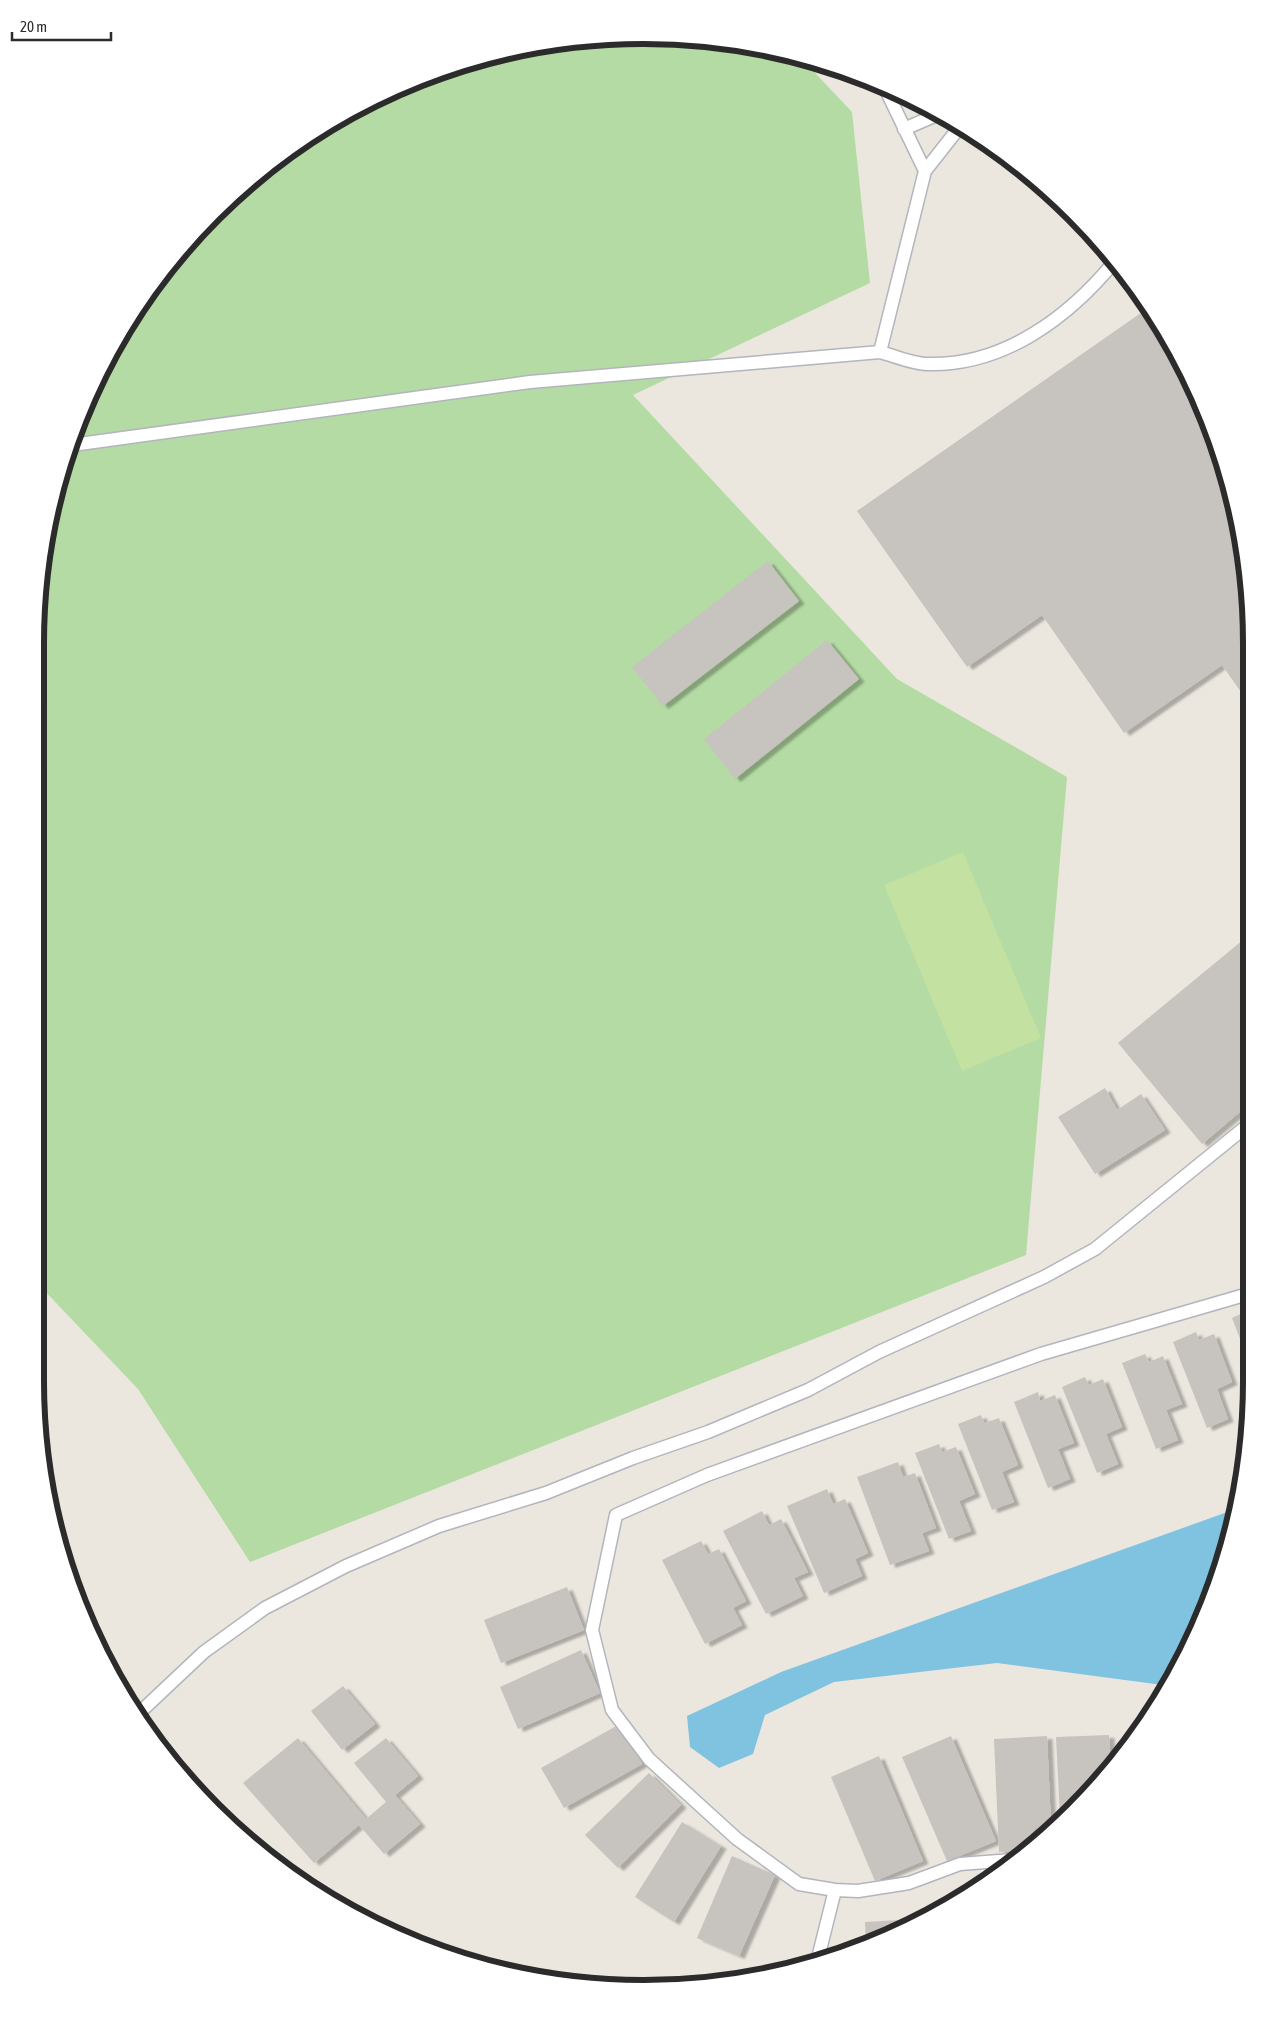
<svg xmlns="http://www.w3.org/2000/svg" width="1287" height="2024" font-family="'Asap Condensed',sans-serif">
  <defs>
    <filter id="shadow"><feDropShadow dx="5.5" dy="3" stdDeviation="1" flood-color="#0004"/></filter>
  </defs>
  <rect width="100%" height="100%" fill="#ebe7df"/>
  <!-- green -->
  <path fill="#b4dba3" d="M603,36L723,40L802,59L852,112L870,283L633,395L897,679L1067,777L1026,1255L250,1562L138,1389L40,1286V564L81,410L117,339L186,243L273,161L374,98L486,56Z"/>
  <!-- pitch -->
  <path fill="#c3e1a0" d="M963,852L1041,1038L962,1071L884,885Z"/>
  <!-- water -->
  <path fill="#80c3e0" d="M1233,1510L1206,1614L1170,1686L997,1663L834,1682L765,1715L753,1754L719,1768L690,1747L687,1716L781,1672Z"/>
  <!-- building -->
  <path fill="#c7c3be" filter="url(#shadow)" d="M1148,308L1189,375L1231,486L1251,604L1250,705L1222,665L1124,733L1042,615L967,667L857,511Z
    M768,561L799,601L663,706L632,667Z
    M827,640L859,679L735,779L704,739Z
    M1249,935L1248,1105L1202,1144L1118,1043Z
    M1105,1088L1117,1110L1141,1094L1165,1130L1095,1174L1058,1117Z
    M1247,1311V1357L1232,1318Z
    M1196,1332L1199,1340L1214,1334L1232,1382L1217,1389L1228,1419L1207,1428L1173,1342Z
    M1145,1354L1149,1362L1163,1356L1182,1404L1166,1410L1178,1440L1156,1449L1122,1363Z
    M1085,1377L1089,1385L1103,1379L1122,1427L1106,1434L1118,1464L1097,1473L1062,1387Z
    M1038,1392L1040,1401L1055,1395L1074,1443L1058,1449L1070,1479L1048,1488L1014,1402Z
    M981,1415L984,1423L999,1418L1018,1465L1002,1472L1014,1502L992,1510L958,1424Z
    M939,1444L942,1452L956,1447L975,1494L959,1501L971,1531L949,1539L915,1453Z
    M898,1462L903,1477L915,1473L936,1528L922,1533L929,1551L890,1565L857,1477Z
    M827,1489L833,1504L845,1499L868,1553L855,1559L862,1576L824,1593L787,1506Z
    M762,1511L769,1525L781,1519L808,1572L794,1578L803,1596L766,1614L723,1531Z
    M701,1541L708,1554L719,1549L746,1601L733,1608L742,1625L705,1644L662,1560Z
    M567,1587L584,1630L501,1663L484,1620Z
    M581,1650L600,1693L518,1729L500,1687Z
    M343,1686L375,1724L342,1750L311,1711Z
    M620,1724L642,1764L564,1808L541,1768Z
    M1109,1735L1111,1768L1101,1781L1060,1817L1056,1737Z
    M951,1736L996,1841L947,1861L902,1757Z
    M1047,1736L1051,1826L1022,1851L999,1852L994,1739Z
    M298,1738L366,1819L386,1802L354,1763L386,1738L418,1776L395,1795L420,1824L384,1854L359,1825L314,1863L243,1783Z
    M879,1756L923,1861L875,1881L831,1777Z
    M649,1773L681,1805L618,1868L585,1835Z
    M682,1822L721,1846L674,1922L635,1897Z
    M732,1856L775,1875L739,1956L697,1938Z
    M917,1919L918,1923L912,1926L866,1944L865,1922Z"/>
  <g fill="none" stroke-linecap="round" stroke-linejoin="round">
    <!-- lane casing -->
    <g stroke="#b3b5bd" stroke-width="15">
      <path id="lane" d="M885,88L925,171
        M962,127L958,129L925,171L880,352C895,356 913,364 928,364C1004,366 1069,317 1115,261
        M904,129L941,113
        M72,445L530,382L880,352
        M136,1716L204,1652L265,1608L346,1566L439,1526L546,1493L633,1458L708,1432L808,1390L879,1352L1044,1277L1095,1249L1248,1125
        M835,1890L858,1891L909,1883L960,1864L1012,1860
        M817,1962L835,1890L799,1884L737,1839L649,1759L612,1710L592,1630L616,1515L707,1475L1041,1354L1248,1294"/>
    </g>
    <!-- lane -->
    <use href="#lane" stroke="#fff" stroke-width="12"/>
  </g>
  <!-- crop -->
  <path d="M0 0H1287V2024H0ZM643 44H644A599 599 0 0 1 1243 643V1381A599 599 0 0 1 644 1980H643A599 599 0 0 1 44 1381V643A599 599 0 0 1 643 44Z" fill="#fff" fill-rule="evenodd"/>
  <path fill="none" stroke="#2b2b2b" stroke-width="6" d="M643 44H644A599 599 0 0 1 1243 643V1381A599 599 0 0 1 644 1980H643A599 599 0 0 1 44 1381V643A599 599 0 0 1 643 44Z"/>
  <!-- scale -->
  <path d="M12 32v8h99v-8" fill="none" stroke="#2b2b2b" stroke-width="2.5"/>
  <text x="20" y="32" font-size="15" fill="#2b2b2b" stroke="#ffffff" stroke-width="4" paint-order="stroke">20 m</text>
</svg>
